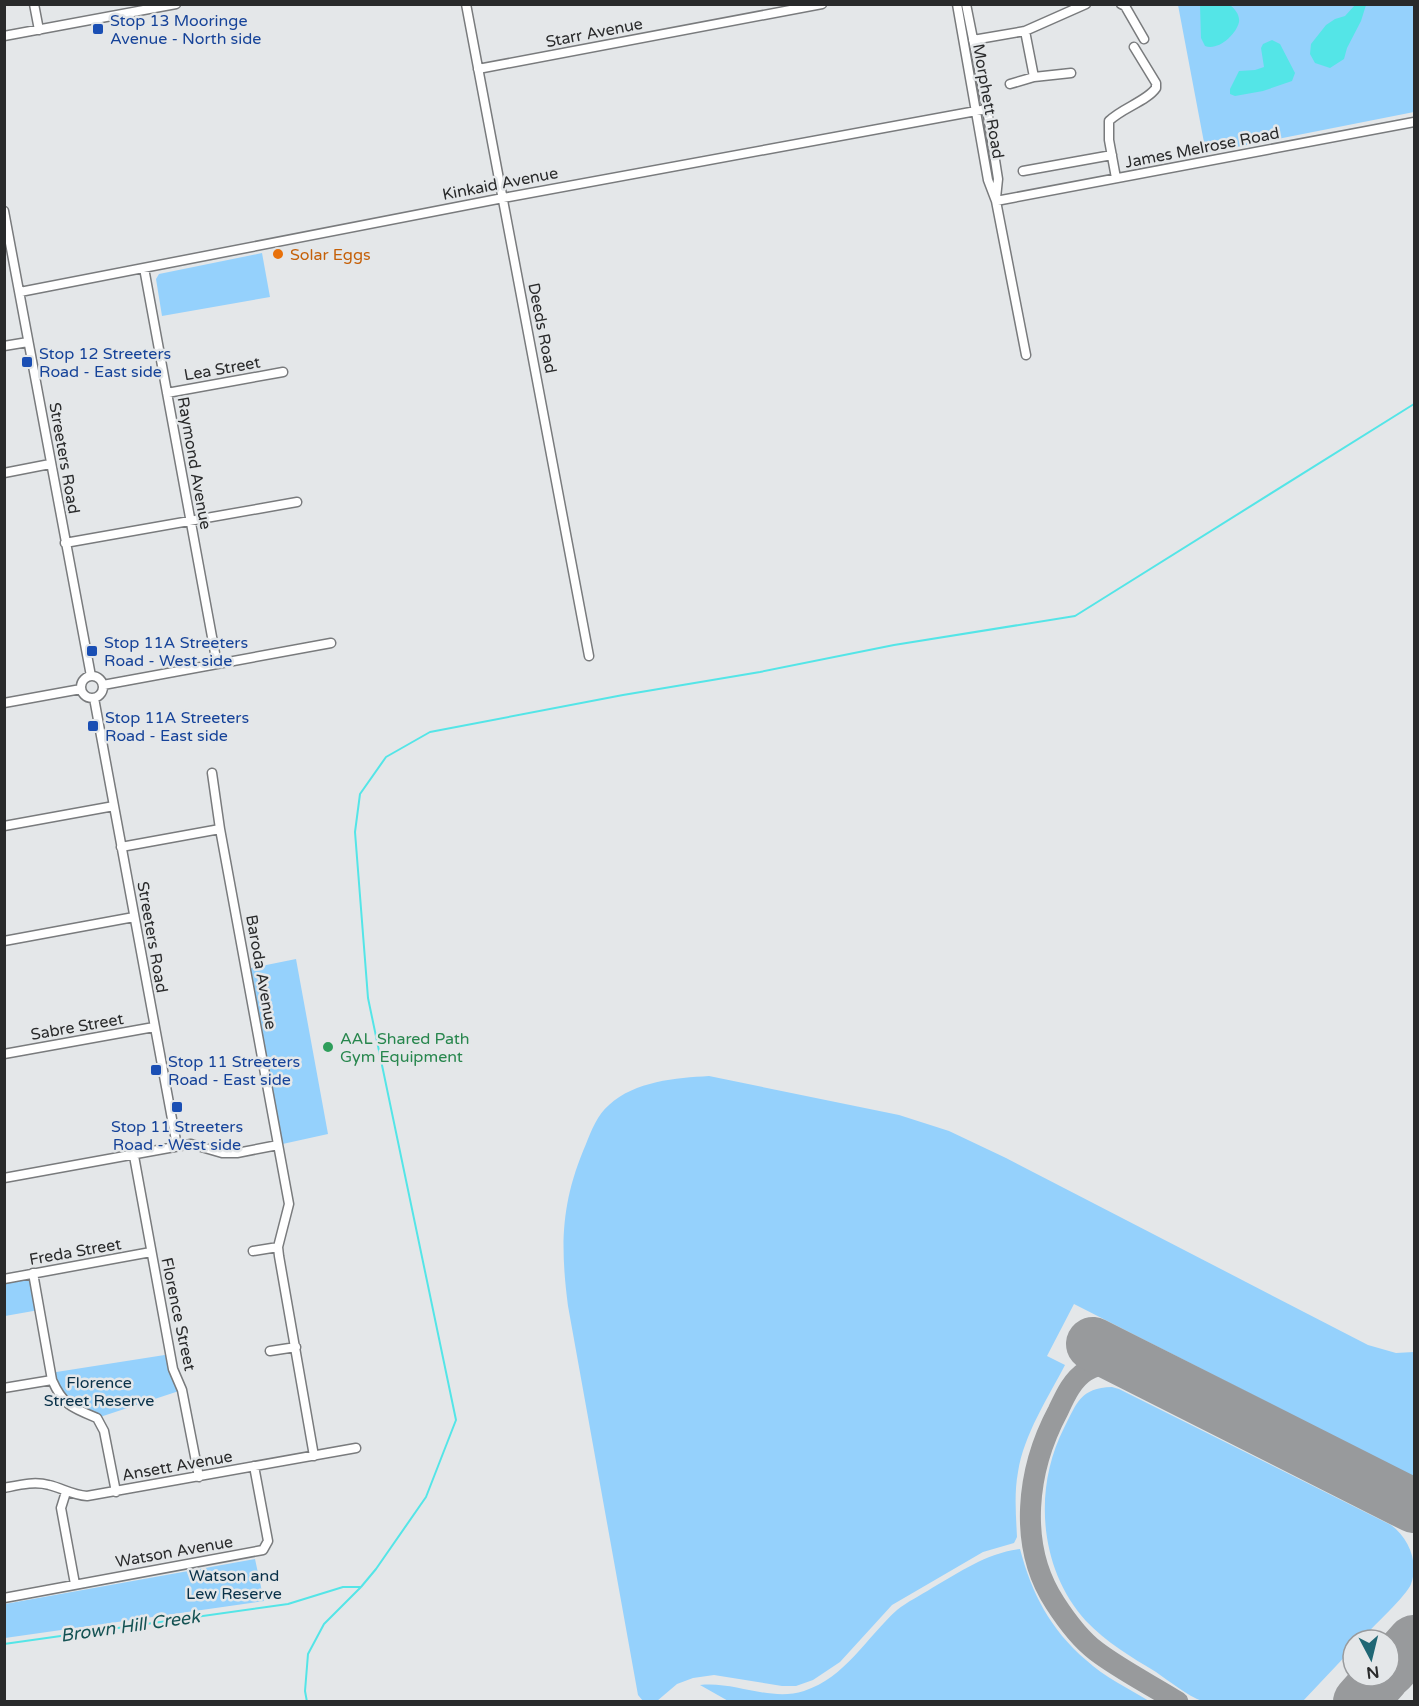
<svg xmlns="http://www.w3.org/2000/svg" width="1419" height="1706" font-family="'Varela Round',sans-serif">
  <rect width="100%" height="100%" fill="#e4e7e9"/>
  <!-- green -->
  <path fill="#95d1fc" d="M1178,5H1414V112L1206,153Z
    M262,253L270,297L162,316L156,279L159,274Z
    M296,959L328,1134L278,1145L246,969Z
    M709,1076L899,1115L949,1131L1006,1158L1368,1345L1396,1353L1414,1352V1477L1074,1304L1047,1356L1065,1365C1048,1398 1024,1434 1018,1472C1014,1493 1016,1516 1017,1537L1014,1543L983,1552L892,1605L840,1662L813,1680L796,1686H782L714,1675L693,1678L677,1684L657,1701H643L638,1695L568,1306C560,1244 561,1202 586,1144C591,1131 598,1114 609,1105C635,1081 676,1078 709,1076Z
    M33,1273L39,1310L5,1316V1279Z
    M171,1354L182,1390L97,1418L71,1408L50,1373Z
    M1112,1387L1119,1389L1391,1525C1409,1538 1419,1563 1411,1584C1408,1594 1370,1630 1360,1640H1353V1648L1303,1701C1279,1702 1254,1702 1230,1702C1222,1702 1210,1704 1202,1701C1188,1696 1169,1681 1156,1672C1131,1657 1106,1642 1086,1621C1039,1569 1033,1489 1064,1428C1077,1403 1080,1388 1112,1387Z
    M1020,1549C1032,1594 1050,1629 1086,1660C1104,1677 1128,1688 1149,1701L730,1702L700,1685C735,1681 770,1702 804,1691C846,1677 866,1638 897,1610C907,1602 921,1595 932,1588C960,1572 987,1553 1020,1549Z
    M255,1559L264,1601L5,1638V1604Z"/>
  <!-- water -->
  <path fill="#54e5e7" d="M1200,5H1230C1235,9 1240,15 1239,22C1236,35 1218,51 1205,46L1201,38Z
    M1355,5H1366L1361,21L1347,48L1344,59L1330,68L1315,63L1310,54L1311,44L1326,25L1335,19L1345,16Z
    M1272,40L1280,44L1295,73L1292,81L1263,91L1235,96L1230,94V89L1239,71L1255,70L1264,67L1261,48L1263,44Z"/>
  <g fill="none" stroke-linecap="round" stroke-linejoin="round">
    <!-- stream -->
    <path stroke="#54e5e7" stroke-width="2" d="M4,1644L288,1604L343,1587H361
      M307,1702L305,1691L308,1654L324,1624L361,1587L376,1569L426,1497L456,1420L368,998L355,832L360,794L386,757L430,732L623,695L760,672L894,645L1075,616L1414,404"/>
    <!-- taxiway -->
    <path stroke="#989a9c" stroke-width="21" d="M1135,1365C1119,1363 1101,1362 1086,1371C1072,1380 1065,1396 1058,1411C1027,1469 1017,1545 1055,1603C1066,1620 1080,1639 1096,1651C1121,1670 1151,1685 1178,1702"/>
    <!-- runway -->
    <path stroke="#989a9c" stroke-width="54" d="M1093,1344L1414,1506
      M1389,1670L1414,1642
      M1360,1702L1383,1676"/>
    <!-- minor casing -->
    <g stroke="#797b7d" stroke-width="11">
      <path id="minor" d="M34,4L39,30
        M466,4L589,656
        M957,4L988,180L996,201L1026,355
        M966,4L987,109L998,179L996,198
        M1121,4L1125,6L1144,39
        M1025,31L1034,77
        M4,36L176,4
        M973,40L1025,31L1086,4
        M478,69L822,4
        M1010,84L1034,77L1071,73
        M1023,171L1112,155
        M1116,178L1109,140V121C1122,108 1147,101 1156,88V83L1134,47
        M996,201L1414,122
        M4,211L91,676
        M144,268L217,664
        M20,292L503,198L987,109
        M4,346L28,342
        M167,393L283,372
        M4,473L50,464
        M65,543L297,502
        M81 687a11 11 0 1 1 22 0a11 11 0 1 1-22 0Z
        M103,685L331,643
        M94,698L177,1146
        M4,703L81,689
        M212,773L220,829L289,1204L278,1247L279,1256L314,1456
        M4,826L114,806
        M121,847L220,829
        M4,941L134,917
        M4,1054L154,1027
        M134,1156L173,1369L182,1390L199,1477
        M4,1178L191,1144L222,1153H237L278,1145
        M253,1251L278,1247
        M33,1273L52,1380C63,1405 72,1408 97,1418L104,1431L116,1492
        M4,1279L151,1252
        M270,1351L296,1347
        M4,1388L52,1380
        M4,1488C19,1485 34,1481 49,1485C62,1488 72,1495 87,1496L356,1448
        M66,1492L61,1508L75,1584
        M4,1598L263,1550L268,1541L254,1466"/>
    </g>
    <!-- minor -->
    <use href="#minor" stroke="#fff" stroke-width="8"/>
  </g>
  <!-- markers -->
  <g fill="#1a4fb4" stroke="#e4e7e9" stroke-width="2">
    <rect x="92" y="23" width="12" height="12" rx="3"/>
    <rect x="21" y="356" width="12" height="12" rx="3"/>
    <rect x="86" y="645" width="12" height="12" rx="3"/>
    <rect x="87" y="720" width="12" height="12" rx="3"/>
    <rect x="150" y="1064" width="12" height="12" rx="3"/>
    <rect x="171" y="1101" width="12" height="12" rx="3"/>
  </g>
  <circle fill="#e8710a" stroke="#e4e7e9" stroke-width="2" cx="278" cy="254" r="6"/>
  <circle fill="#2e9e5b" stroke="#e4e7e9" stroke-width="2" cx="328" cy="1047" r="6"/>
  <g text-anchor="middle" stroke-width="5" stroke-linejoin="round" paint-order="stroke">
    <!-- transit labels -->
    <g font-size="16" fill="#164399" stroke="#e4e7e9" text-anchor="start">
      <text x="110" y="26">Stop 13 Mooringe<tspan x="110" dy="18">Avenue - North side</tspan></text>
      <text x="39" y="359">Stop 12 Streeters<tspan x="39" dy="18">Road - East side</tspan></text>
      <text x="104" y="648">Stop 11A Streeters<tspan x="104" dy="18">Road - West side</tspan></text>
      <text x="105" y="723">Stop 11A Streeters<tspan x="105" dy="18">Road - East side</tspan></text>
      <text x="168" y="1067">Stop 11 Streeters<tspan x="168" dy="18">Road - East side</tspan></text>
      <text x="177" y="1132" text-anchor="middle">Stop 11 Streeters<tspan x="177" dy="18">Road - West side</tspan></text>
    </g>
    <!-- street labels -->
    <g font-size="16" fill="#292a2b" stroke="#e4e7e9">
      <text transform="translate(594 32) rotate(-11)" y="6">Starr Avenue</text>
      <text transform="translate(989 101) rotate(80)" y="6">Morphett Road</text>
      <text transform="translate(1202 147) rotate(-11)" y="6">James Melrose Road</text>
      <text transform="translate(500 183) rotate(-11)" y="6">Kinkaid Avenue</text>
      <text transform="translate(543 328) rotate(79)" y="6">Deeds Road</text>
      <text transform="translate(222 368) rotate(-10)" y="6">Lea Street</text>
      <text transform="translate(65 458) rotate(80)" y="6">Streeters Road</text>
      <text transform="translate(195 463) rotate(80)" y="6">Raymond Avenue</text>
      <text transform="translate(153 937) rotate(80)" y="6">Streeters Road</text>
      <text transform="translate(262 972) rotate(80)" y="6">Baroda Avenue</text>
      <text transform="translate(77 1026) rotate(-10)" y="6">Sabre Street</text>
      <text transform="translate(75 1251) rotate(-10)" y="6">Freda Street</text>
      <text transform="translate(179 1314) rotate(78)" y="6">Florence Street</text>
      <text transform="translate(177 1465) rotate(-10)" y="6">Ansett Avenue</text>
      <text transform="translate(174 1551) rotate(-10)" y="6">Watson Avenue</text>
    </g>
    <!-- food labels -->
    <g font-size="16" fill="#c56008" stroke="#e4e7e9" text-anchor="start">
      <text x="290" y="260">Solar Eggs</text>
    </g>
    <!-- leisure labels -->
    <g font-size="16" fill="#27864d" stroke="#e4e7e9" text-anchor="start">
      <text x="340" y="1044">AAL Shared Path<tspan x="340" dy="18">Gym Equipment</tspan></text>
    </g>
    <!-- park labels -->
    <g font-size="16" fill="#093149" stroke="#e4e7e9">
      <text x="99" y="1388">Florence<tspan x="99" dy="18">Street Reserve</tspan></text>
      <text x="234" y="1581">Watson and<tspan x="234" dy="18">Lew Reserve</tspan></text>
    </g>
    <!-- water labels -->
    <g font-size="18" font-style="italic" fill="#145253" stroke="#e4e7e9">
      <text transform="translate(130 1626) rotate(-8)" y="6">Brown Hill Creek</text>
    </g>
  </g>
  <!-- border -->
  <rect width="1419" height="1706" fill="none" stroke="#292a2b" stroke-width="12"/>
  <!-- north arrow -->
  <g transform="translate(1371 1658) rotate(173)"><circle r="28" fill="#e4e7e9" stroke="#999b9d" stroke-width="1.5"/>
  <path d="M0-4.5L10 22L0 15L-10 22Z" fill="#1f6775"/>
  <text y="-9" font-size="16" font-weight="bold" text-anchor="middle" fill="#292a2b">N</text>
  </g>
</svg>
